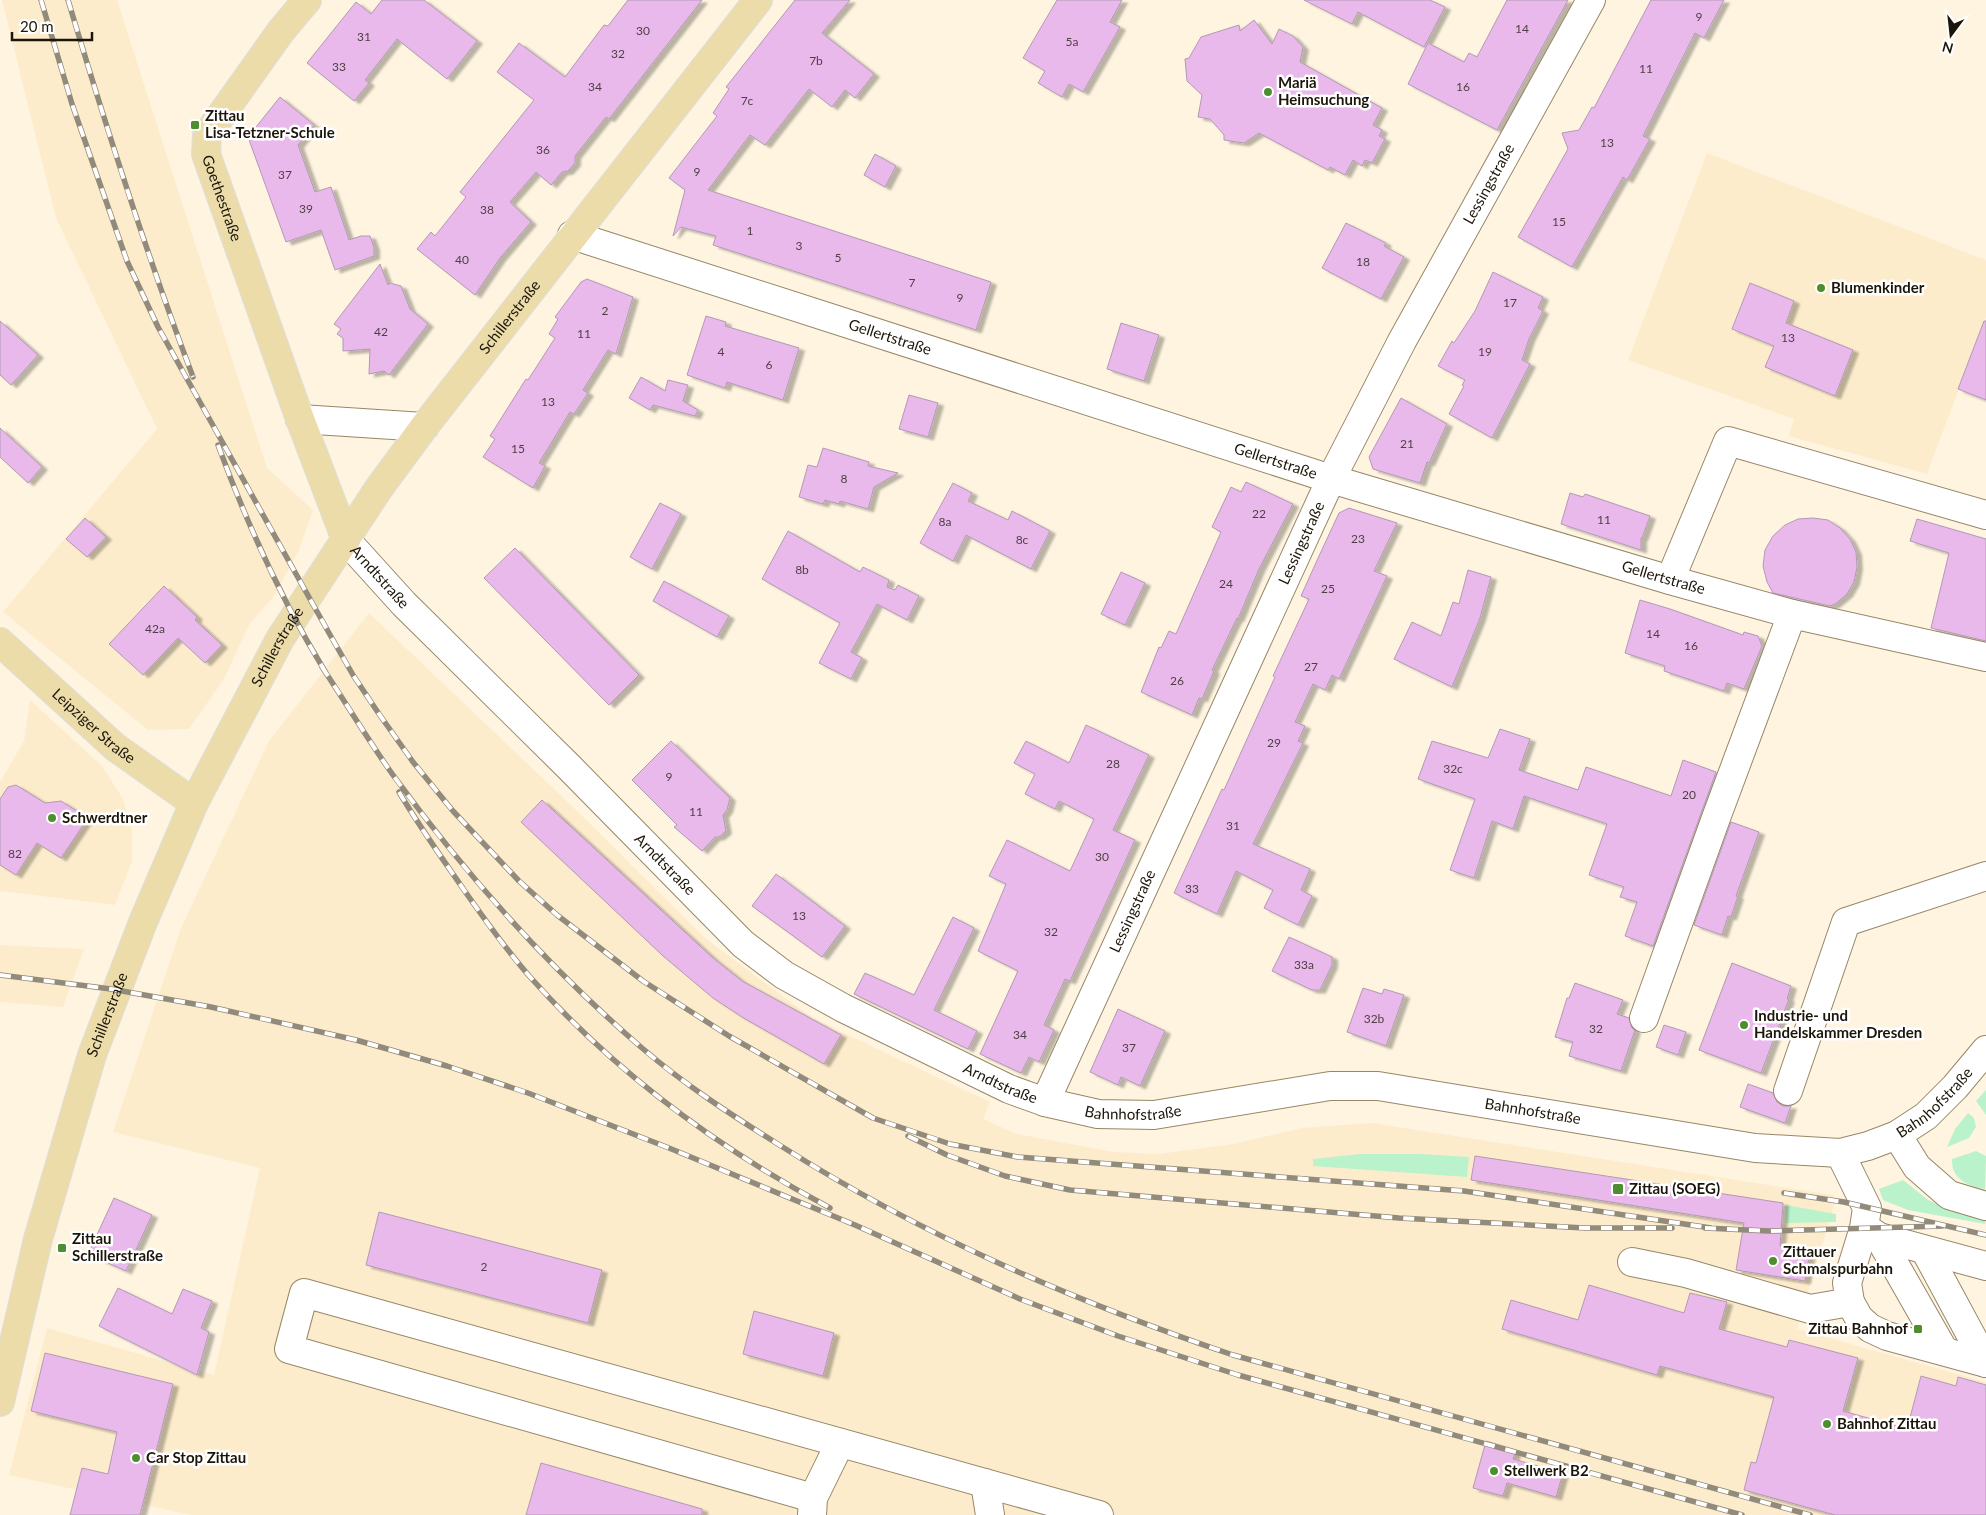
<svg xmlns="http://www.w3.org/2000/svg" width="1986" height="1515" font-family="Lato,sans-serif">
  <defs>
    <filter id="shadow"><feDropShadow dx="5.5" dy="3" stdDeviation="1" flood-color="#0004"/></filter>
  </defs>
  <rect width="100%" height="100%" fill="#fef4e0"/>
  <!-- built -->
  <path fill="#fdeccc" d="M2,0H117L267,468L313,510L299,550L272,599L250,623L224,679L189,729L148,730L3,612L157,429L56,218Z
    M1707,153L1986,260V317L1927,474L1789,436L1794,419L1628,360Z
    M369,613L574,808L706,939L812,1018L990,1102L983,1119L1017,1134L1114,1152L1159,1154L1233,1144L1303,1128L1372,1123L1833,1195L1836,1199L1797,1329L1986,1382V1515H191L9,1475L47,1328L214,1375L260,1168L113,1132L181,928L269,741Z
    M30,700L102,766L123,799L132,830V861L115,905L0,891V782L24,741Z
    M0,945L84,949L63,1007L0,1002Z"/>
  <!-- green -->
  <path fill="#baf3cb" d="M1986,1090V1115L1976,1101Z
    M1968,1113L1974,1118L1976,1127L1969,1138L1947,1147L1955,1129Z
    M1976,1151L1986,1156L1985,1189C1968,1186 1951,1179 1952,1159Z
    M1360,1154H1421L1469,1157L1467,1177L1313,1166V1159Z
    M1903,1180L1928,1200L1949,1209L1986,1220L1985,1224L1908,1210L1883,1200L1879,1189Z
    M1786,1205L1836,1214V1222L1786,1223Z"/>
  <!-- building -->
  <path fill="#e9b9ec" stroke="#b299b4" filter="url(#shadow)" d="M382,0H424L477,41L447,79L397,39L365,80L369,83L354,101L307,63L356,2L371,14Z
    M628,0H702L609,119L606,117L575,156V163L568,171L562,172L551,185L536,172L510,202L531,222L500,258L475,295L417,249L431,232L435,236L466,197L460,192L534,100L497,72L519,43L565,77L604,25L608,26Z
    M795,0H850L822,33L874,74L855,98L845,90L832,107L809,89L765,145L750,135L708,190L991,282L976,330L713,245L716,236L681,227L673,236L685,190L669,178L717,116L713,113L729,89L726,87Z
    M1057,0H1122L1110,22L1120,27L1083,92L1069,84L1062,97L1038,83L1045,71L1023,58Z
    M1304,0H1430L1445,7L1424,47L1358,12L1352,24Z
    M1507,0H1568L1497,130L1408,84L1428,43L1464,62L1469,53L1477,57Z
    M1651,0H1724L1704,38L1695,33L1643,136L1650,139L1627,180L1623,177L1572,267L1518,237L1568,149L1562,133L1579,130L1592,107L1594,108Z
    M1254,20L1272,44L1279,29L1293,36L1303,47L1300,62L1382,108L1373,125L1382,130L1379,136L1385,139L1372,163L1365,160L1362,166L1353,160L1345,175L1330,167L1328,170L1259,133L1244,143L1224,140V135L1210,119L1198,117L1202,95L1187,81L1185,59L1189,58L1201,37L1239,25L1240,31Z
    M280,97L314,125L298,145L315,192L331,187L349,240L361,236H370L374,247V256L335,270L321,230L286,242L248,137Z
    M875,154L896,166L885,187L864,175Z
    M1346,223L1386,243L1384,246L1404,257L1381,299L1322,268Z
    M380,264L388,285L390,283L401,286L410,309L428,324L389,375L384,371L369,374L370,349L343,351V338L337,334L341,329L334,324Z
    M1493,272L1543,297L1538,308L1543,311L1529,339L1522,360L1530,364L1492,438L1449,414L1464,386L1462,385L1465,380L1438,366L1452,341L1454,343L1475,311Z
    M587,279L633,297L616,354L608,350L583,390L588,393L574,414L570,412L539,463L545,466L533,488L483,457L495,439L490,436L526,379L528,380L555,338L549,334L558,319L555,317L581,282Z
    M1750,283L1794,301L1786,323L1853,350L1835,396L1765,367L1774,346L1732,329Z
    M706,316L726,322L725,326L799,348L783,400L727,382L725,388L687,375Z
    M0,321L38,355L11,385L0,375Z
    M1984,321H1986V400L1958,389Z
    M1121,323L1159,335L1144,381L1107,369Z
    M641,377L665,391L668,380L688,385L683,401L698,410L695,416L653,405L650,410L629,398Z
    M909,395L938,403L928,437L899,429Z
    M1401,398L1447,424L1429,463L1427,462L1420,483L1373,469L1369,457Z
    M0,428L42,467L28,483L0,457Z
    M823,448L869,462L868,466L898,473L874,487L868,509L840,501L839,504L825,500L823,504L799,497L808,465L817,467Z
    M1246,482L1293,504L1259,569L1238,619L1237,618L1212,670L1214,671L1202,699L1199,698L1192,715L1141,692L1159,647L1161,648L1169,631L1176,634L1221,532L1212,527L1231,487L1241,492Z
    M953,483L972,493L968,501L1008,520L1012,511L1050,531L1031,569L966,535L953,561L920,543Z
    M1570,493L1583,497L1585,494L1650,516L1642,538H1641V550L1561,524Z
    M660,503L681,514L652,569L630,557Z
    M1349,508L1397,523L1374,571L1387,576L1339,679L1332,675L1325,690L1313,684L1295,722L1305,726L1298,741L1303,743L1253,844L1310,869L1301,890L1312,896L1298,925L1264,908L1273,890L1236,871L1217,914L1174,893L1222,789L1224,790L1275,677L1273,676L1309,599L1301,596L1319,556L1339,513Z
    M85,518L106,537L87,557L66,539Z
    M1813,518L1828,520L1840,528L1850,539L1856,552L1857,567L1854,582L1847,594L1835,604L1830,606L1773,593L1767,582L1763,566L1765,550L1773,536L1785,525L1798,519Z
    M1917,519L1986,539V641L1931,628L1949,553L1910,541Z
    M788,531L860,572L863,567L889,580L887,587L895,590L898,585L919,596L907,620L877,604L851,652L862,658L851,679L819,663L840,623L762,579Z
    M515,548L639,675L609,705L484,578Z
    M1468,570L1491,577L1480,618L1452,687L1394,659L1412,622L1441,636L1453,602L1459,604Z
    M1121,572L1145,583L1125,625L1101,614Z
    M664,581L729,616L717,637L653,601Z
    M164,586L197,617L195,620L222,645L205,663L178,638L143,675L109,644Z
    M1640,600L1670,609L1743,635L1744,632L1758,636L1762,646L1744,689L1727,683L1724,691L1664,671L1665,666L1625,653Z
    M1086,725L1149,755L1113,830L1135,840L1070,981L1065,979L1044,1025L1054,1030L1039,1062L1029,1057L1021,1073L980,1054L1018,971L978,951L1006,884L989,876L1007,840L1070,871L1094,819L1059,801L1055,809L1025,794L1035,774L1014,763L1026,741L1069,763Z
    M1500,729L1530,739L1519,770L1578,790L1586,767L1671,796L1683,760L1716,772L1653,946L1625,936L1637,902L1620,897L1624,887L1589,875L1607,824L1524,796L1513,829L1492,821L1474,878L1450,870L1475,799L1418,779L1432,741L1488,758Z
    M671,741L730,798L727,810L723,815L726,831L719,837H715L702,851L674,827L677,825L632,780Z
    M16,785L45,803L61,801L88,818L61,858L37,843L16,875L0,865V799L8,787Z
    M542,800L713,958L742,981L841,1035L824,1064L742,1017L713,998L662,955L521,822Z
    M1731,822L1759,832L1736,896H1738L1731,917L1728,916L1722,935L1694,925Z
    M776,874L845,926L822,957L752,906Z
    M953,917L974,928L934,1010L977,1031L968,1049L854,994L865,973L914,995Z
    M1289,937L1332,957V965L1320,990H1312L1272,971Z
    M1732,963L1791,986L1787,999H1789L1761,1073L1699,1050Z
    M1575,983L1623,1000L1617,1014L1629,1018L1632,1028L1635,1030L1621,1071L1569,1056L1573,1042L1555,1037L1567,998H1569Z
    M1363,988L1382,994L1384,989L1404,995L1386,1046L1347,1032Z
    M1118,1009L1165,1031L1140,1086L1121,1077L1118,1085L1090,1072Z
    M1664,1025L1686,1032L1678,1055L1656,1047Z
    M1748,1084L1773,1093L1777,1102L1783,1106H1791L1785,1123L1740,1107Z
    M1475,1156L1783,1203L1780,1246L1810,1251L1805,1281L1736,1270L1744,1223L1471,1180Z
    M114,1198L152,1215L126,1271L88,1254Z
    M379,1212L602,1270L588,1323L366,1265Z
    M1589,1285L1684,1313L1690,1293L1727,1302L1719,1329L1787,1347L1789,1340L1858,1358L1843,1411L1907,1429L1921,1376L1956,1386L1958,1377L1986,1385V1515H1835L1744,1490L1751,1462L1756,1463L1774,1397L1660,1366L1657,1375L1502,1329L1511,1300L1578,1320Z
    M118,1288L172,1314L183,1289L212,1301L201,1328L209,1332L197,1375L99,1326Z
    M754,1311L834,1333L823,1376L743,1354Z
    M45,1353L173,1384L140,1515H70L82,1468L108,1474L117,1432L31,1411Z
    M1486,1441L1516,1450L1513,1459L1563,1473L1556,1497L1507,1483L1503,1496L1473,1488Z
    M541,1463L702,1509V1515H526Z"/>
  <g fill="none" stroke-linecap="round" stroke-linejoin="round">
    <!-- minor casing -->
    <g stroke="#978768" stroke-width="30">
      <g id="minor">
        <path id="s1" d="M572,235L1331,479L1670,580L1792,614L1986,657"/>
        <path d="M300,419L424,427"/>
        <path id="s2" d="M346,540L404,604L570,768L743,944L784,975L843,1008L1009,1089L1045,1102L1098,1114L1154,1115L1330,1086H1378L1755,1148L1840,1153L1868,1146L1897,1135L1926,1116L1955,1087L1986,1050"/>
        <path d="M1670,580L1728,441L1986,515"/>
        <path d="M1644,1018L1716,818L1792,614"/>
        <path d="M1788,1091L1846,922L1986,876"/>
        <path id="s3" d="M1045,1102L1331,479L1402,341L1591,0"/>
        <path d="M1897,1135L1917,1167L1949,1195L1986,1206"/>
        <path d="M1840,1153L1867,1208L1864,1228L1847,1283L1850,1302L1859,1318L1870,1328L1887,1336L1986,1363"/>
        <path d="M1870,1231L1879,1237L1986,1266"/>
        <path d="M1879,1237L1944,1351"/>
        <path d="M1925,1250L1986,1363"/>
        <path d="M1632,1262L1686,1273L1810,1309L1850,1302"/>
        <path d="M985,1483L990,1515"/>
        <path d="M813,1498L289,1349L304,1293L1099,1515"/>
        <path d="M812,1515L813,1498L840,1443"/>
      </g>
    </g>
    <!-- major casing -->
    <g stroke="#dfdedd" stroke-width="30">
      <g id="major">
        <path id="s4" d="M307,0L281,31L207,135L206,154L300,419L346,540"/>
        <path id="s5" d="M0,642L115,747L194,803"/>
        <path id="s6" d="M0,1402L38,1239L92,1055L143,922L194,803L280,639L379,488L424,427L758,0"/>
      </g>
    </g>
    <!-- minor -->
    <use href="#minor" stroke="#fff" stroke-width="28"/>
    <!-- major -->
    <use href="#major" stroke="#ecdcaa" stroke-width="28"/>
    <!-- rail casing -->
    <g stroke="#928a7a" stroke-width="5.5">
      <path id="rail" d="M41,0L72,104L127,261L158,327L329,633L353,675L379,714L413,762L453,811L519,881L557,915L643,981L729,1036L873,1118L950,1144L1018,1157L1464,1191L1711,1228
        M68,0C106,127 146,253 193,377
        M218,445C247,524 282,601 326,673
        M322,667C346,703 368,740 393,775C466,875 548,967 642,1048C685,1085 733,1116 781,1146C923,1236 1074,1301 1233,1355L1810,1515
        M399,792C419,826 442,858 464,890C485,920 507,951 531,978C616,1073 718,1148 830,1208
        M0,975L111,989L211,1007L356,1040L447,1066L528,1093L669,1148L855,1225L1020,1299L1118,1336L1238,1375L1742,1515
        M908,1136L947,1155L1005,1176L1070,1190L1399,1218L1585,1228H1672
        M1784,1193L1844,1202L1986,1235
        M1705,1228L1769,1231L1942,1226"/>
    </g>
    <!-- rail -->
    <use href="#rail" stroke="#fff" stroke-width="4" stroke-dasharray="11" stroke-linecap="butt"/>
  </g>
  <!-- markers -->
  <g fill="#4e8e2f" stroke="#fff" stroke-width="2">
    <circle cx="1268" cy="92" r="5"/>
    <rect x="190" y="120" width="10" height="10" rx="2.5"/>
    <circle cx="1821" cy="288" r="5"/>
    <circle cx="52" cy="818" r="5"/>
    <circle cx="1744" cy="1025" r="5"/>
    <rect x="1612" y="1183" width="12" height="12" rx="2.5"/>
    <rect x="57" y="1243" width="10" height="10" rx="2.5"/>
    <circle cx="1773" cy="1261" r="5"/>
    <rect x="1913" y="1324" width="10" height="10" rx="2.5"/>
    <circle cx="1827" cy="1424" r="5"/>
    <circle cx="136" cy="1458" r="5"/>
    <circle cx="1494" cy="1471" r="5"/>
  </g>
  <g text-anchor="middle" stroke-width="5" stroke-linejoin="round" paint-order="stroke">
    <!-- number labels -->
    <g font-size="12" fill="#4f3f42">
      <text x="1699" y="21">9</text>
      <text x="1522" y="33">14</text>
      <text x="643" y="35">30</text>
      <text x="364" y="41">31</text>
      <text x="1072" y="46">5a</text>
      <text x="618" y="58">32</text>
      <text x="816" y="65">7b</text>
      <text x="339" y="71">33</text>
      <text x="1646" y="73">11</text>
      <text x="595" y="91">34</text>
      <text x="1463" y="91">16</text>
      <text x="747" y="105">7c</text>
      <text x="1607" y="147">13</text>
      <text x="543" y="154">36</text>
      <text x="697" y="176">9</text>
      <text x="285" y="179">37</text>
      <text x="306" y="213">39</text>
      <text x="487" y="214">38</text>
      <text x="1559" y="226">15</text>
      <text x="750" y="235">1</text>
      <text x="799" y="250">3</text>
      <text x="838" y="262">5</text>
      <text x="462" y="264">40</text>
      <text x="1363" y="266">18</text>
      <text x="912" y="287">7</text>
      <text x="960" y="302">9</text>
      <text x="1510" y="307">17</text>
      <text x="605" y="315">2</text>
      <text x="381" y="336">42</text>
      <text x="584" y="338">11</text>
      <text x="1788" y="342">13</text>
      <text x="721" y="356">4</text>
      <text x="1485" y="356">19</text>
      <text x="769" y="369">6</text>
      <text x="548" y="406">13</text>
      <text x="1407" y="448">21</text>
      <text x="518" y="453">15</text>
      <text x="844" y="483">8</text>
      <text x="1259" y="518">22</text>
      <text x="1604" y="524">11</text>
      <text x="945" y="526">8a</text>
      <text x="1358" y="543">23</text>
      <text x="1022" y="544">8c</text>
      <text x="802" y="574">8b</text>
      <text x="1226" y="588">24</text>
      <text x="1328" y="593">25</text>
      <text x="155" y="633">42a</text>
      <text x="1653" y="638">14</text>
      <text x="1691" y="650">16</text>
      <text x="1311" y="671">27</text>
      <text x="1177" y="685">26</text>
      <text x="1274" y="747">29</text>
      <text x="1113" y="768">28</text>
      <text x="1453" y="773">32c</text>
      <text x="669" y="781">9</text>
      <text x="1689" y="799">20</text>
      <text x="696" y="816">11</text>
      <text x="1233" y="830">31</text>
      <text x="15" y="858">82</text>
      <text x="1102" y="861">30</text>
      <text x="1192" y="893">33</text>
      <text x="799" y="920">13</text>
      <text x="1051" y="936">32</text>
      <text x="1304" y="969">33a</text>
      <text x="1374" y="1023">32b</text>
      <text x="1596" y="1033">32</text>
      <text x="1020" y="1039">34</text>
      <text x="1129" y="1052">37</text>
      <text x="484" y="1271">2</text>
    </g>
    <!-- poi labels -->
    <g font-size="15" font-weight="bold" fill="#1c160a" stroke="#fff" text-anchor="start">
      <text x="1278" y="88">Mariä<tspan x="1278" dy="17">Heimsuchung</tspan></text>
      <text x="205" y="121">Zittau<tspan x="205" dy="17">Lisa-Tetzner-Schule</tspan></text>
      <text x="1831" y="293">Blumenkinder</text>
      <text x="62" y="823">Schwerdtner</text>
      <text x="1754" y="1021">Industrie- und<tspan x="1754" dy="17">Handelskammer Dresden</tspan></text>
      <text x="1629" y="1194">Zittau (SOEG)</text>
      <text x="72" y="1244">Zittau<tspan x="72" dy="17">Schillerstraße</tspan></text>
      <text x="1783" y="1257">Zittauer<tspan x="1783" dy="17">Schmalspurbahn</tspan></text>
      <text x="1908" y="1334" text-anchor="end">Zittau Bahnhof</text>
      <text x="1837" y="1429">Bahnhof Zittau</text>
      <text x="146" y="1463">Car Stop Zittau</text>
      <text x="1504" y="1476">Stellwerk B2</text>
    </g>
    <!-- street labels -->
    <g font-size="15" fill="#1c160a" stroke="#fff">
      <text dy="5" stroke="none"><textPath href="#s3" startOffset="1020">Lessingstraße</textPath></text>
      <text dy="5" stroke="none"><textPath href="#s4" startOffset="234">Goethestraße</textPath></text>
      <text dy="5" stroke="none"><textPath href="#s6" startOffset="1212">Schillerstraße</textPath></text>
      <text dy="5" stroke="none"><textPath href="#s1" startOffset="334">Gellertstraße</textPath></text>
      <text dy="5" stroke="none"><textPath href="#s1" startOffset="739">Gellertstraße</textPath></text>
      <text dy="5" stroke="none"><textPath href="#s3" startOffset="615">Lessingstraße</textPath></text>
      <text dy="5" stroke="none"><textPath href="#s2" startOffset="50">Arndtstraße</textPath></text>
      <text dy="5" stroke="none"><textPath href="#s1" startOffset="1144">Gellertstraße</textPath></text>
      <text dy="5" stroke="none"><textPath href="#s6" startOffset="808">Schillerstraße</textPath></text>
      <text dy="5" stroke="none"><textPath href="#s5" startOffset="126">Leipziger Straße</textPath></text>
      <text dy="5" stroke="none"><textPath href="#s2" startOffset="455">Arndtstraße</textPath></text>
      <text dy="5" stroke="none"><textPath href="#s3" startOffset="210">Lessingstraße</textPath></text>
      <text dy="5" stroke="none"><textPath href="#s6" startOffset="402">Schillerstraße</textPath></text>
      <text dy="5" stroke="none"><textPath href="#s2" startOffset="860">Arndtstraße</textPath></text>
      <text dy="5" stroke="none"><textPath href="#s2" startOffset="1822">Bahnhofstraße</textPath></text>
      <text dy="5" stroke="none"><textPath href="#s2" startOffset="998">Bahnhofstraße</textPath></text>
      <text dy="5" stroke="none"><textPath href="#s2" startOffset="1402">Bahnhofstraße</textPath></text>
    </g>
  </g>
  <!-- north arrow -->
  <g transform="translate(1951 35) rotate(195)" stroke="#ffffff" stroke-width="4" paint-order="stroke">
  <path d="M0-4L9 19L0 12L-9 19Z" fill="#1c160a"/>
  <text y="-8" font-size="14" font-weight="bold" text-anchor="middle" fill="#1c160a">N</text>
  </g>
  <!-- scale -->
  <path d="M12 32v8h80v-8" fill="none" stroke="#1c160a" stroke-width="2.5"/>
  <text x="20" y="32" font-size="15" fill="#1c160a" stroke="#ffffff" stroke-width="4" paint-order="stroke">20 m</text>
</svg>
